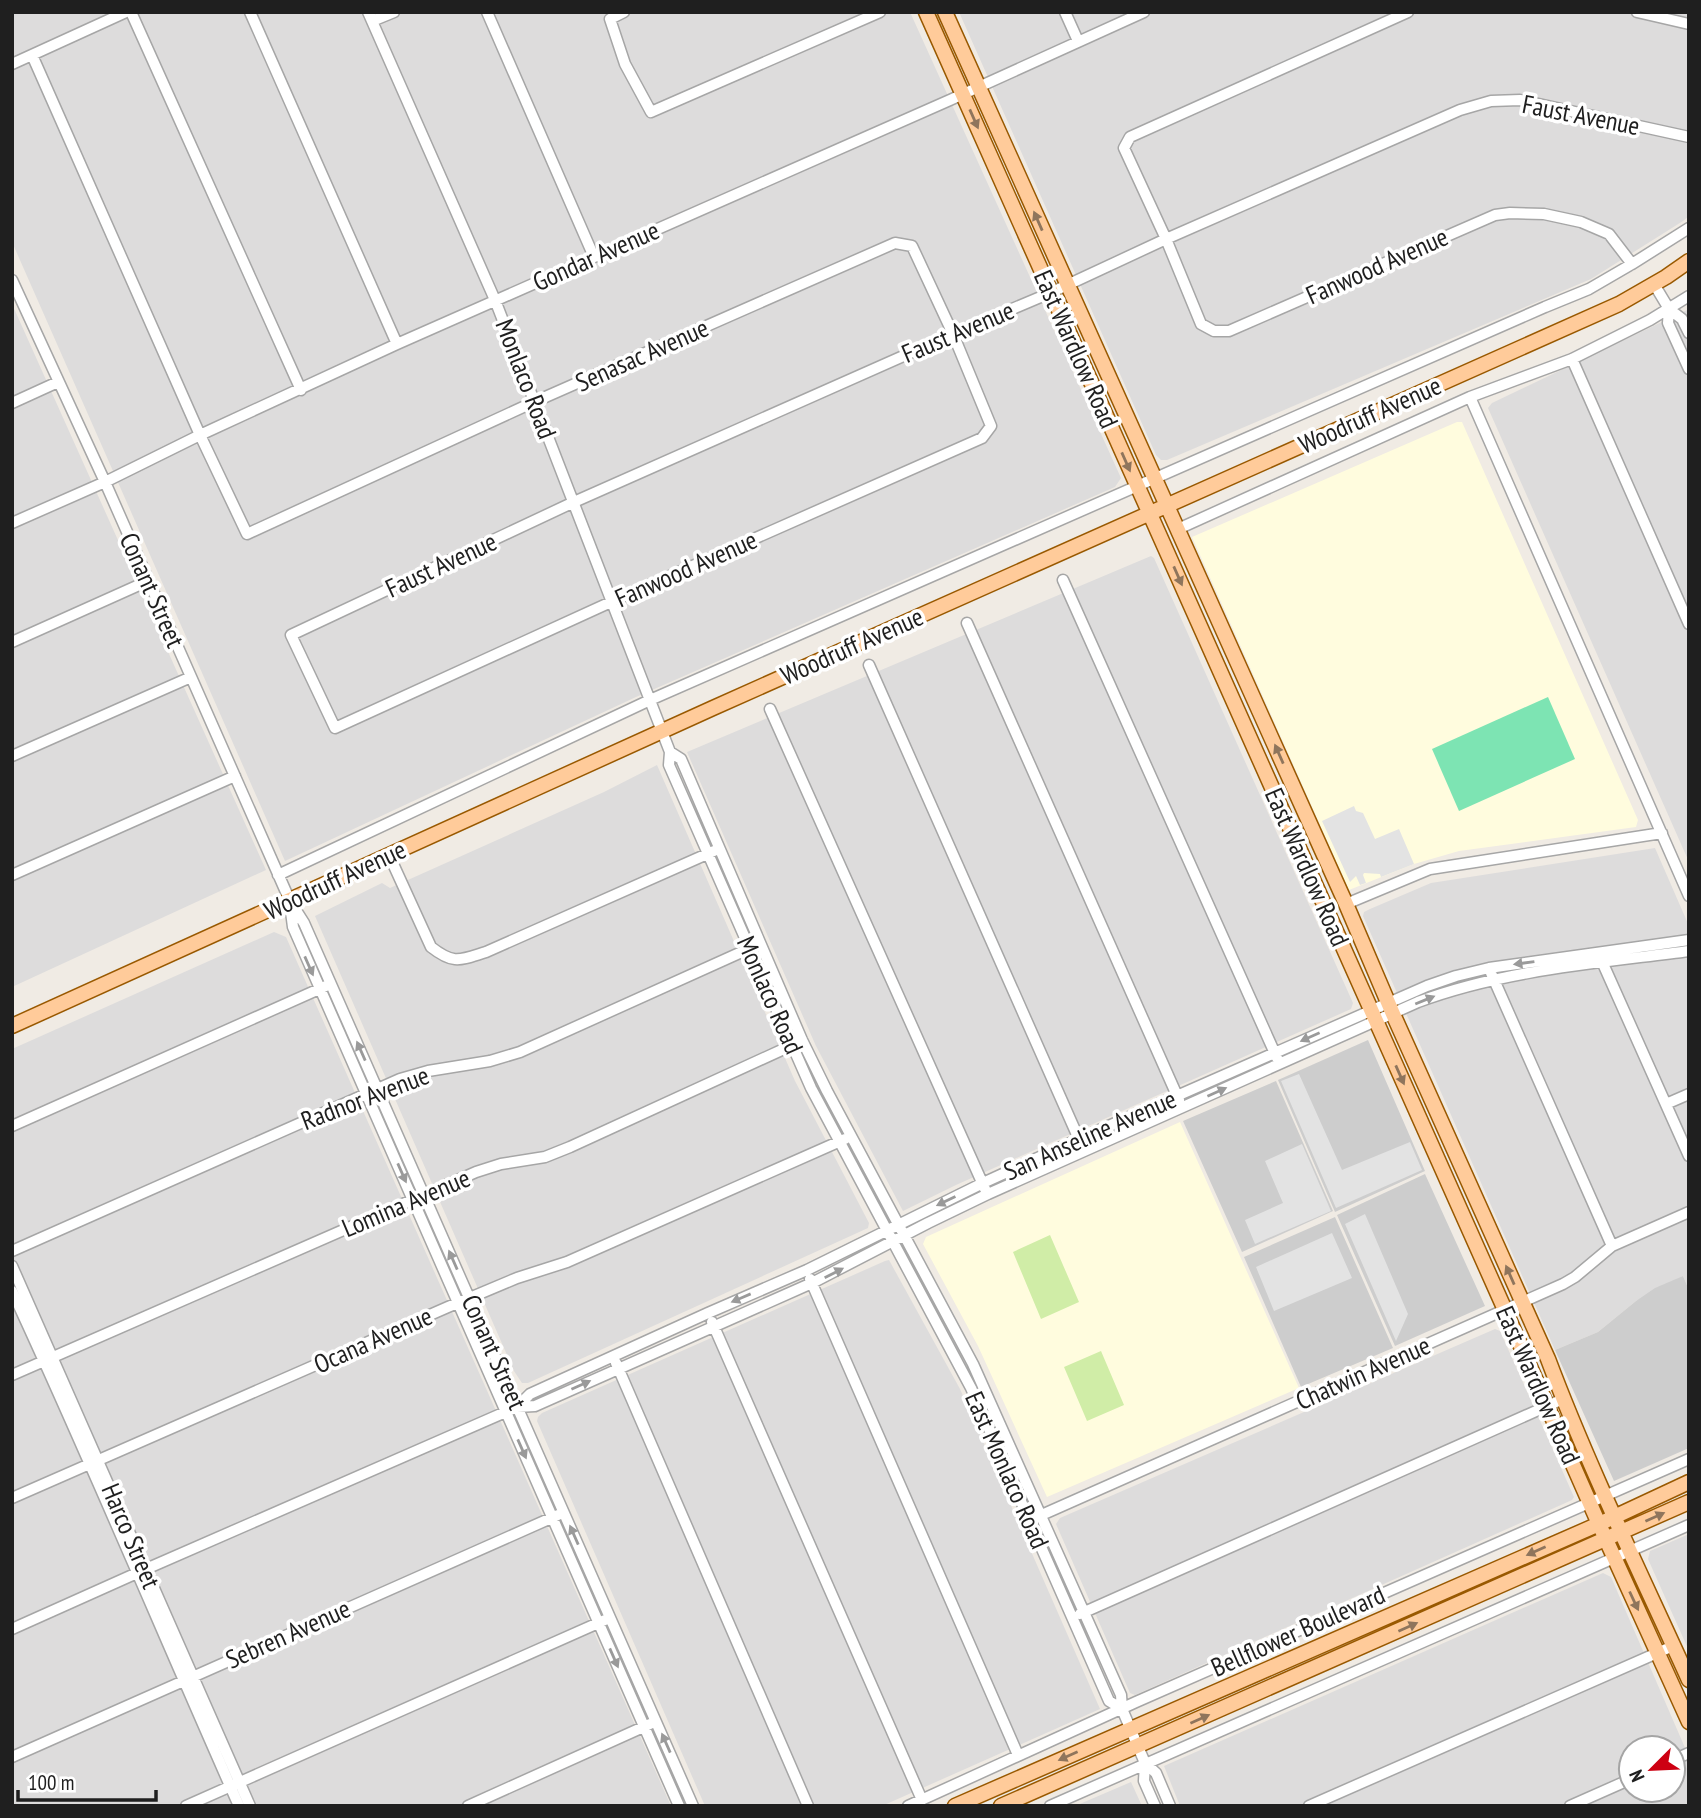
<svg xmlns="http://www.w3.org/2000/svg" width="1701" height="1818" font-family="'PT Sans Narrow',sans-serif">
  <rect width="100%" height="100%" fill="#f0ebe4"/>
  <!-- residential -->
  <path fill="#dddcdc" fill-rule="evenodd" d="M12,12H910L1121,478L1115,487L636,697L285,861L12,242Z
    M959,12H1689V216L1683,221L1591,279L1167,460H1161L1156,455Z
    M12,304L266,870L12,987Z
    M1689,309V862L1488,408L1492,403Z
    M1151,556L1154,558L1353,1003L1351,1009L956,1185L903,1211L816,1046L687,752Z
    M657,765L795,1081L869,1223L868,1228L528,1383H522L514,1371L315,916L382,883L390,888L604,792Z
    M1655,848L1689,926V1290L1683,1276L1636,1301L1598,1332L1555,1350L1363,916L1364,912L1370,909L1431,883Z
    M274,932L286,937L671,1806H12V1049Z
    M889,1260L960,1389L1100,1709L882,1806H705L537,1421L538,1417L542,1413L885,1261Z
    M1495,1329L1500,1331L1574,1497L1572,1500L1135,1695L1130,1693L1056,1524L1060,1518Z
    M1689,1534V1651L1648,1559L1650,1551Z
    M1603,1573L1611,1577L1689,1757V1806H1180L1164,1766ZM1631,1748H1673V1790H1631Z
    M1131,1782L1142,1806H1075Z"/>
  <!-- education -->
  <path fill="#fffcde" d="M1457,422H1462L1638,820L1636,827L1459,851L1414,864L1349,890L1192,537Z
    M1180,1122L1299,1388L1047,1497L978,1346L923,1244L926,1237Z"/>
  <!-- religious -->
  <path fill="#cdcdcd" d="M1368,1040L1425,1171L1335,1212L1278,1080Z
    M1276,1081L1333,1211L1242,1252L1183,1121Z
    M1425,1174L1485,1306L1395,1346L1337,1215Z
    M1335,1217L1393,1348L1301,1387L1244,1257Z
    M1683,1276L1689,1290V1448L1614,1481L1555,1350L1598,1332L1636,1301L1655,1288Z"/>
  <!-- grass -->
  <path fill="#d0eda7" d="M1050,1235L1079,1302L1041,1319L1013,1252Z
    M1101,1351L1124,1405L1087,1421L1064,1367Z"/>
  <!-- pitch -->
  <path fill="#7de4b3" d="M1548,697L1575,759L1459,811L1432,749Z"/>
  <!-- parking -->
  <path fill="#e3e3e3" d="M1354,806L1356,811L1363,813L1375,839L1399,829L1414,864L1381,877L1380,874L1364,873L1363,875L1366,883L1360,885L1356,876L1350,882L1322,821Z
    M1299,1074L1342,1170L1410,1142L1422,1170L1336,1208L1281,1081Z
    M1302,1144L1331,1211L1255,1244L1245,1220L1283,1203L1265,1161Z
    M1365,1214L1408,1314L1396,1341L1345,1224Z
    M1332,1233L1352,1278L1274,1311L1256,1267Z"/>
  <g fill="none" stroke-linecap="round" stroke-linejoin="round">
    <!-- minor casing -->
    <g stroke="#a6a6a6" stroke-width="13">
      <path id="minor" d="M131,12L301,390
        M250,12L397,344
        M368,12L495,300L670,752L669,765L811,1088L971,1388L1109,1701L1122,1709
        M487,12L594,257
        M624,12L610,19L625,64L651,112L880,12
        M1065,12L1078,41
        M1408,12L1130,137L1124,148L1166,239L1201,324L1214,331H1229L1495,215L1510,213L1544,214L1581,222L1609,234L1632,264
        M1637,12L1689,24
        M372,21L394,12
        M32,55L200,435L247,534L534,402L895,243L912,246L953,334L991,426L982,438L611,602L335,728L291,635L574,502L953,334L1050,293L1166,239L1460,110L1491,101L1520,100L1689,137
        M12,64L126,12
        M12,280L105,482L290,901L304,923L693,1806
        M1654,284L1669,309L1682,319L1689,333
        M1669,309L1668,323L1689,369
        M1572,359L1689,624
        M1470,397L1689,896
        M12,403L58,382
        M12,523L105,482L200,435L397,344L950,100L1144,12
        M1178,529L1470,397L1572,359L1650,320L1689,296
        M1063,580L1277,1058
        M967,623L1179,1100
        M12,642L148,581
        M869,665L1082,1146
        M770,709L985,1189
        M670,752L681,759L802,1040L827,1091L973,1364L1121,1695L1122,1709L1145,1763L1156,1773L1170,1806
        M12,756L191,677
        M389,855L431,947C454,965 460,960 486,952L714,851
        M12,875L235,776
        M278,875L650,700L1545,307L1589,289L1632,264L1689,228
        M290,904L293,927L679,1806
        M1346,904L1430,869L1662,833
        M1600,957L1689,1156
        M1491,973L1612,1246
        M1666,1104L1689,1094
        M12,1126L326,986
        M12,1251L400,1079L428,1071L490,1061L520,1052L755,946
        M12,1266L250,1806
        M810,1279L1018,1755
        M12,1291C91,1461 163,1635 239,1806
        M712,1322L922,1800
        M616,1363L808,1806
        M12,1375L476,1172L501,1164L545,1157L570,1147L797,1043
        M517,1407L530,1394L708,1313L807,1270L983,1183L1079,1139L1427,986L1456,976L1489,968L1689,940
        M12,1498L448,1307L517,1278L567,1262L845,1139
        M1037,1517L1563,1284L1575,1277L1612,1246L1689,1212
        M1080,1614L1563,1399
        M12,1629L146,1569L517,1407L535,1406L812,1283L928,1223L988,1194L1418,1002C1504,970 1598,963 1689,951
        M12,1757L558,1515
        M1673,1760L1689,1753
        M1145,1763L1144,1781L1155,1806
        M186,1806L605,1620
        M468,1806L650,1724
        M908,1806L1136,1702L1689,1459
        M1050,1806L1689,1525
        M1309,1806L1673,1646
        M1570,1806L1631,1779"/>
    </g>
    <!-- major casing -->
    <g stroke="#995900" stroke-width="17">
      <path id="major" d="M926,12L1505,1310L1599,1524L1689,1722
        M945,12L1346,904L1393,1014L1548,1359C1589,1468 1641,1574 1689,1680
        M12,1026L713,708L1619,304L1666,277L1689,261
        M955,1806L1599,1524L1689,1482
        M1001,1806L1689,1502"/>
    </g>
    <!-- minor -->
    <use href="#minor" stroke="#fff" stroke-width="10"/>
    <!-- major -->
    <use href="#major" stroke="#ffcb9a" stroke-width="14"/>
  </g>
  <!-- one-way arrows -->
  <defs><path id="oneway-solid" d="M-6-.8H1V-3.2L6.5 0L1 3.2V.8H-6Z" transform="scale(1.75)"/></defs>
  <g fill="#8f755c">
    <use href="#oneway-solid" transform="translate(974 119) rotate(66)"/>
    <use href="#oneway-solid" transform="translate(1038 221) rotate(-114)"/>
    <use href="#oneway-solid" transform="translate(1126 462) rotate(66)"/>
    <use href="#oneway-solid" transform="translate(1178 576) rotate(66)"/>
    <use href="#oneway-solid" transform="translate(1279 754) rotate(-114)"/>
    <use href="#oneway-solid" transform="translate(1400 1075) rotate(66)"/>
    <use href="#oneway-solid" transform="translate(1510 1275) rotate(-114)"/>
    <use href="#oneway-solid" transform="translate(1655 1517) rotate(-24)"/>
    <use href="#oneway-solid" transform="translate(1536 1551) rotate(156)"/>
    <use href="#oneway-solid" transform="translate(1634 1601) rotate(65)"/>
    <use href="#oneway-solid" transform="translate(1408 1627) rotate(-24)"/>
    <use href="#oneway-solid" transform="translate(1200 1719) rotate(-24)"/>
    <use href="#oneway-solid" transform="translate(1068 1756) rotate(156)"/>
  </g>
  <g fill="#9a9a9a">
    <use href="#oneway-solid" transform="translate(1524 963) rotate(172)"/>
    <use href="#oneway-solid" transform="translate(309 966) rotate(66)"/>
    <use href="#oneway-solid" transform="translate(1425 1000) rotate(-22)"/>
    <use href="#oneway-solid" transform="translate(1310 1037) rotate(156)"/>
    <use href="#oneway-solid" transform="translate(361 1051) rotate(-114)"/>
    <use href="#oneway-solid" transform="translate(1217 1092) rotate(-24)"/>
    <use href="#oneway-solid" transform="translate(402 1173) rotate(66)"/>
    <use href="#oneway-solid" transform="translate(946 1201) rotate(154)"/>
    <use href="#oneway-solid" transform="translate(453 1260) rotate(-114)"/>
    <use href="#oneway-solid" transform="translate(834 1273) rotate(-27)"/>
    <use href="#oneway-solid" transform="translate(741 1298) rotate(157)"/>
    <use href="#oneway-solid" transform="translate(581 1385) rotate(-24)"/>
    <use href="#oneway-solid" transform="translate(522 1449) rotate(66)"/>
    <use href="#oneway-solid" transform="translate(574 1535) rotate(-114)"/>
    <use href="#oneway-solid" transform="translate(614 1658) rotate(66)"/>
    <use href="#oneway-solid" transform="translate(666 1743) rotate(-114)"/>
  </g>
  <g text-anchor="middle" stroke-width="7" stroke-linejoin="round" paint-order="stroke">
    <!-- street labels -->
    <g font-size="26" fill="#1f1f1f" stroke="#fff">
      <text transform="translate(1581 115) rotate(11)" y="9">Faust Avenue</text>
      <text transform="translate(596 256) rotate(-24)" y="9">Gondar Avenue</text>
      <text transform="translate(1377 266) rotate(-24)" y="9">Fanwood Avenue</text>
      <text transform="translate(958 332) rotate(-23)" y="9">Faust Avenue</text>
      <text transform="translate(1076 349) rotate(66)" y="9">East Wardlow Road</text>
      <text transform="translate(642 355) rotate(-24)" y="9">Senasac Avenue</text>
      <text transform="translate(526 379) rotate(69)" y="9">Monlaco Road</text>
      <text transform="translate(1370 415) rotate(-24)" y="9">Woodruff Avenue</text>
      <text transform="translate(441 565) rotate(-25)" y="9">Faust Avenue</text>
      <text transform="translate(686 569) rotate(-24)" y="9">Fanwood Avenue</text>
      <text transform="translate(152 590) rotate(66)" y="9">Conant Street</text>
      <text transform="translate(852 646) rotate(-24)" y="9">Woodruff Avenue</text>
      <text transform="translate(1307 867) rotate(66)" y="9">East Wardlow Road</text>
      <text transform="translate(335 880) rotate(-25)" y="9">Woodruff Avenue</text>
      <text transform="translate(770 995) rotate(66)" y="9">Monlaco Road</text>
      <text transform="translate(365 1098) rotate(-21)" y="9">Radnor Avenue</text>
      <text transform="translate(1090 1135) rotate(-24)" y="9">San Anseline Avenue</text>
      <text transform="translate(406 1203) rotate(-23)" y="9">Lomina Avenue</text>
      <text transform="translate(373 1340) rotate(-24)" y="9">Ocana Avenue</text>
      <text transform="translate(494 1352) rotate(66)" y="9">Conant Street</text>
      <text transform="translate(1363 1373) rotate(-24)" y="9">Chatwin Avenue</text>
      <text transform="translate(1538 1385) rotate(66)" y="9">East Wardlow Road</text>
      <text transform="translate(1007 1470) rotate(66)" y="9">East Monlaco Road</text>
      <text transform="translate(131 1536) rotate(67)" y="9">Harco Street</text>
      <text transform="translate(1298 1631) rotate(-24)" y="9">Bellflower Boulevard</text>
      <text transform="translate(288 1634) rotate(-24)" y="9">Sebren Avenue</text>
    </g>
  </g>
  <!-- border -->
  <rect width="1701" height="1818" fill="none" stroke="#1f1f1f" stroke-width="28"/>
  <!-- north arrow -->
  <g transform="translate(1652 1769) rotate(246)"><circle r="33" fill="#ffffff" stroke="#a5a5a5" stroke-width="2"/>
  <path d="M0-5L12 26L0 18L-12 26Z" fill="#cd0012"/>
  <text y="-10" font-size="19" font-weight="bold" text-anchor="middle" fill="#1f1f1f">N</text>
  </g>
  <!-- scale -->
  <path d="M18 1790v10h138v-10" fill="none" stroke="#1f1f1f" stroke-width="3.5"/>
  <text x="28" y="1790" font-size="21" fill="#1f1f1f" stroke="#ffffff" stroke-width="5" paint-order="stroke">100 m</text>
</svg>
